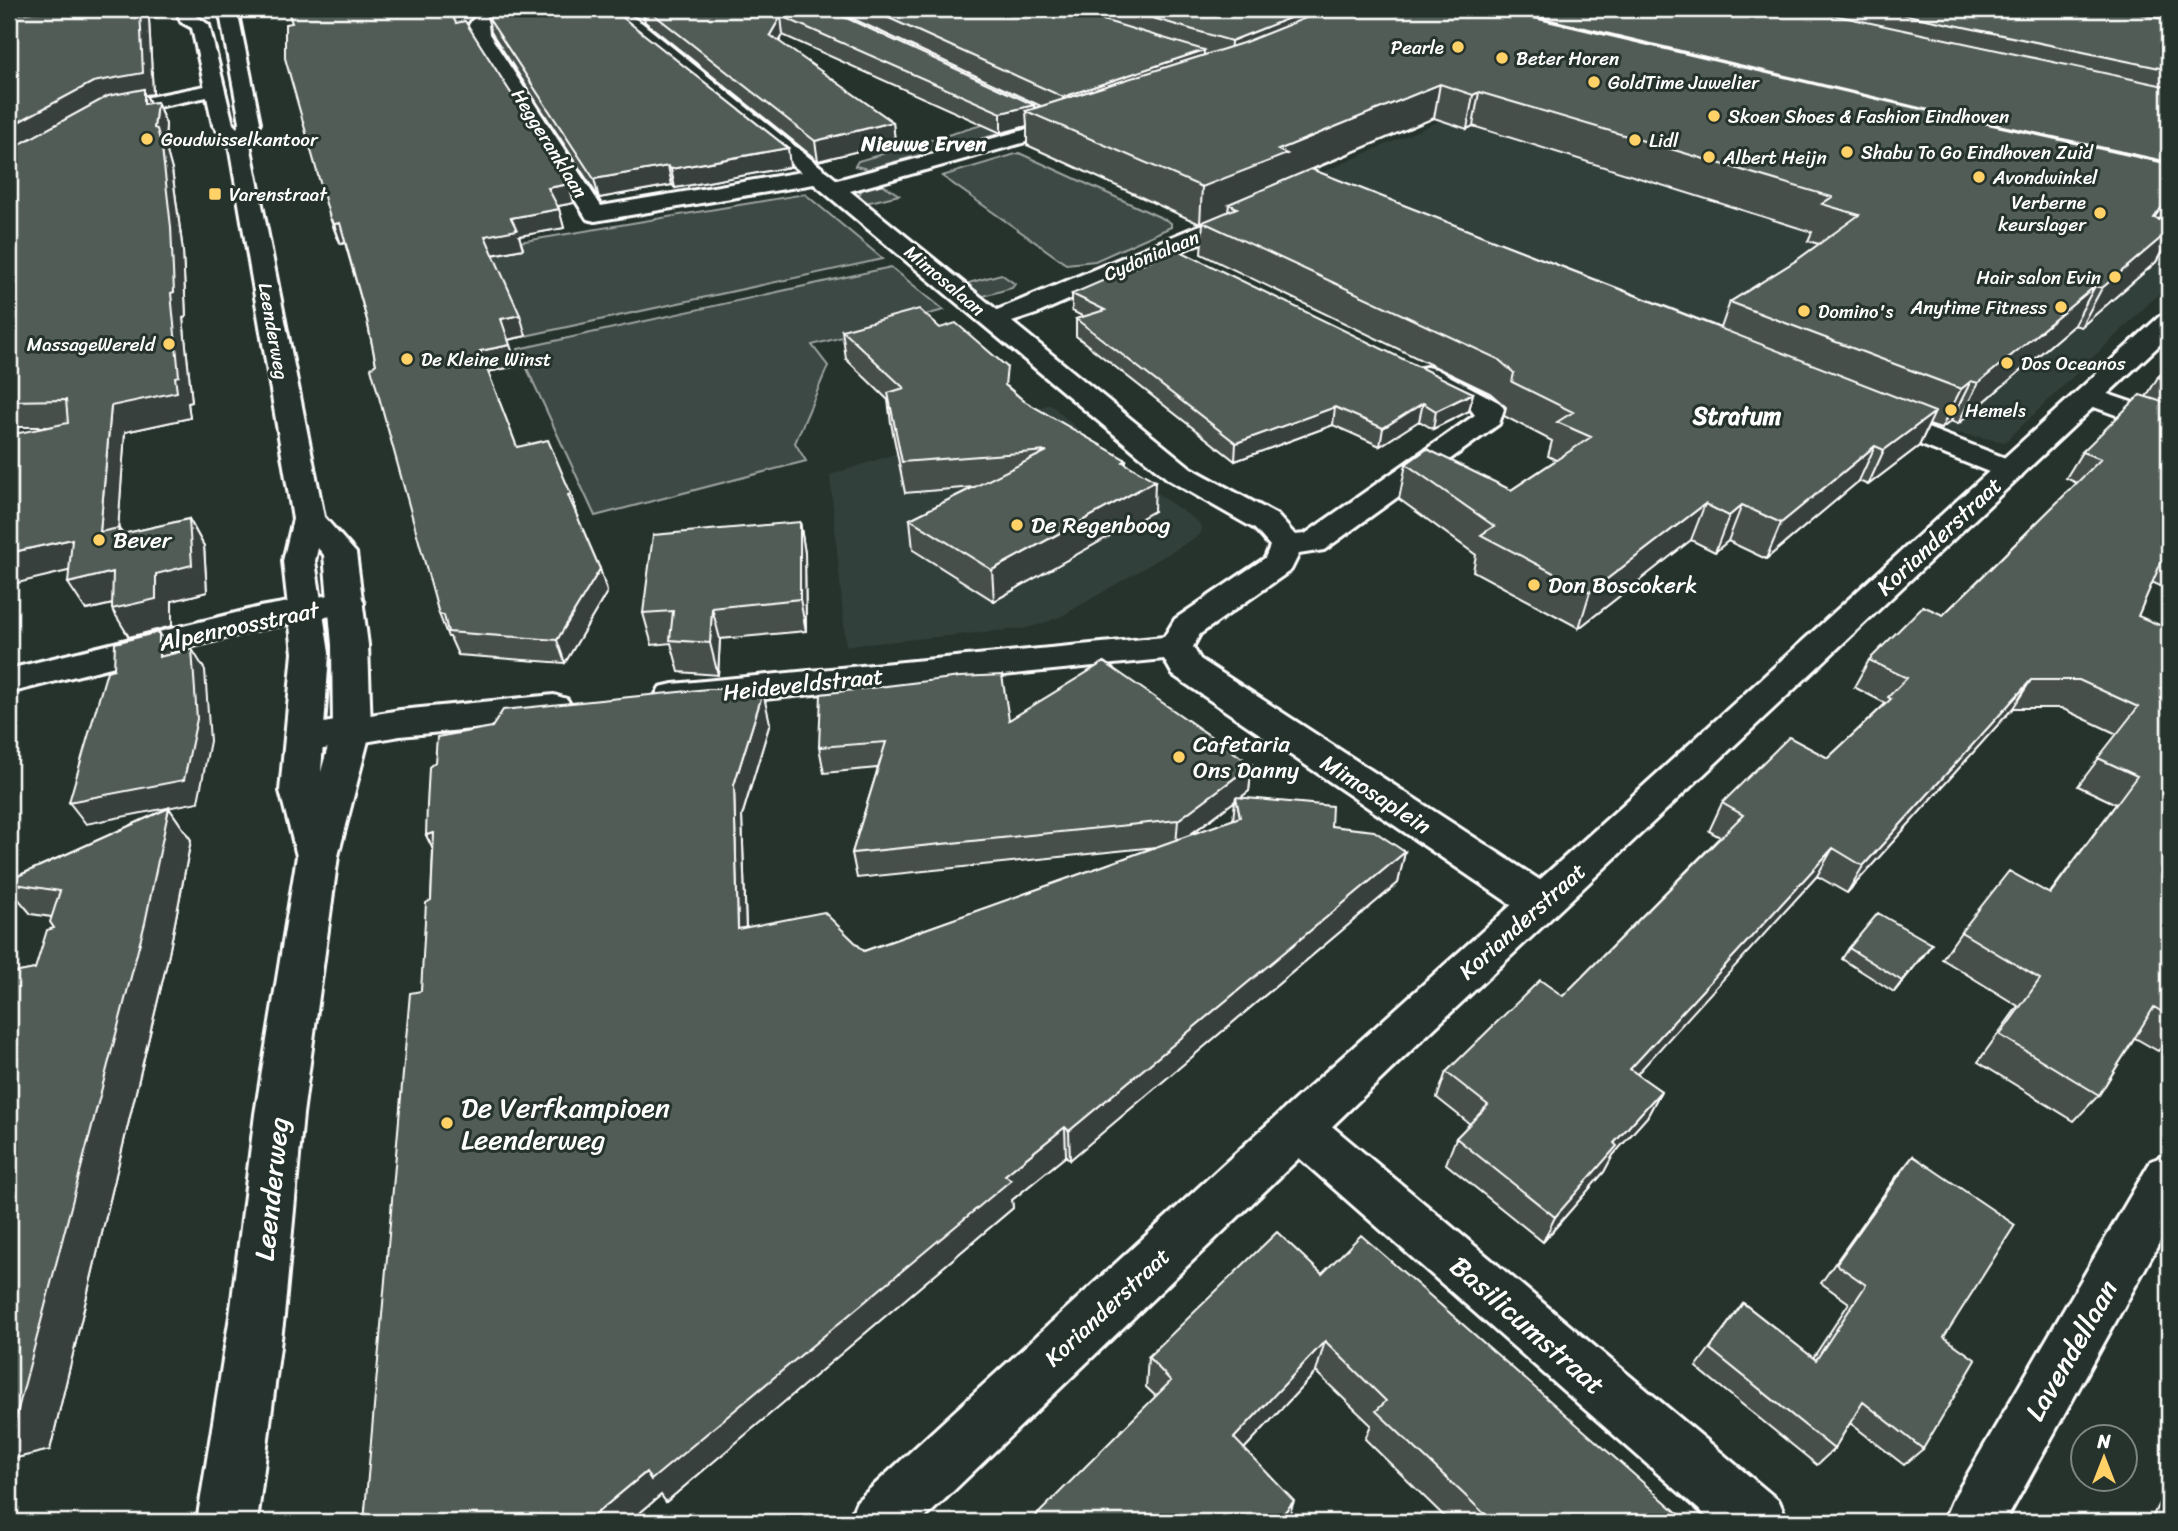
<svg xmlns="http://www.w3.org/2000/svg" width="2178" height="1531" font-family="Sriracha,sans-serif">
  <rect width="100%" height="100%" fill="#26332d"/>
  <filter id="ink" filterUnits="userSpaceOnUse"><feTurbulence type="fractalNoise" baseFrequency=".0143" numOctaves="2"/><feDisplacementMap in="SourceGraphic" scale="14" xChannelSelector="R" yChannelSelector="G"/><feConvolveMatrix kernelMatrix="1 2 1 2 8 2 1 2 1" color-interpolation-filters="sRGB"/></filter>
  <g filter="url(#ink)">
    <!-- built -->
    <path fill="#333f3a" d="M1552,67L2169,221V284L2005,442L1952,432L1312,177L1467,109Z
      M1050,404L1124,470L1198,522L1202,529L1200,535L1062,616L1044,623L1027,628L846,646L830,475Z"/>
    <!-- green -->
    <path fill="#3e4944" stroke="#9ea4a2" stroke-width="2" d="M999,120L1021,128L868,169L855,166L858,161Z
      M1019,153L1166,220L1171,223V227L1095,261L1066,264L942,176Z
      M882,184L899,195L866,203L859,195L863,188Z
      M805,194L883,259L511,339L478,249Z
      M891,267L944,310L812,345L828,366L795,443L806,461L595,516L518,349Z
      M1001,274L1015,284L1012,288L980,297L965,284Z"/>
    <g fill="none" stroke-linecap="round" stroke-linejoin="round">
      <!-- minor casing -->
      <g stroke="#fff" stroke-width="6">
        <path id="minor" d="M501,9H529L526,13L488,24L489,34L601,206L801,172L656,52L597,9H618L642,23L837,180L1069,118H1083L1086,122L1083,126L850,191L997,310L1241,208H1257L1261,213L1257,218L1036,314L1012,322L1191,468L1277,515L1295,535L1305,534L1475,415L1469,407L1416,381L1412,375L1416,369L1426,367L1436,369L1500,403L1504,409L1499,424L1324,550L1299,554L1291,570L1200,634L1193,647L1200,659L1555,890L1561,902L1555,914L1540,918L1525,914L1173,675L1164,659L673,708L660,705L655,696L660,687L673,684L1164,637L1175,619L1265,558L1270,546L1255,529L1169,480L814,184L595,221L587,219L471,34L469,25L475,16Z
          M2090,388L2169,415V434L2080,402L2076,396L2080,390Z
          M1876,408L2021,464L2025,470L2021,476L2010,479L1999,476L1866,423L1862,417L1866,411Z
          M347,592L359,595L364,603L359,611L260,629L9,693V669L260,607Z
          M554,695L567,699L572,708L567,717L554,721L400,736L306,752L293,748L287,739L293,730L306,726L400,710Z
          M1298,1105L1315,1112L1779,1501L1788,1522H1713L1281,1142L1274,1127L1281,1112Z
          M2169,1154V1225L2005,1522H1943L1952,1501L2151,1161Z"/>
      </g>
      <!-- tertiary casing -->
      <g stroke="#fff" stroke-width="6">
        <path id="tertiary" d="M215,84L222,86L225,90L222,94L117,115L17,172L9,174V158L104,106Z
          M2169,314V336L1427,1035L921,1522H848L857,1501L1260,1131L1616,811L2160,316Z"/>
      </g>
      <!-- primary casing -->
      <g stroke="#fff" stroke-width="6">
        <path id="primary" d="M123,9H174L165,14L9,33V23Z
          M176,9H194L195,15L209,25L233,124L237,128L240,122L221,19L223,9H241L239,19L260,122L250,144L324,517L356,553L368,645L371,729L338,856L303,1114L284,1316L257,1522H197L230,1316L255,1114L297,856L280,791L293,653L283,561L293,519L229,145L213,125L192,28L181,22ZM318,548L324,555L332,645L333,729L321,772L329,653L315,561Z"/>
      </g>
      <!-- minor -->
      <use href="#minor" fill="#26332d" fill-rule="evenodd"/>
      <!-- tertiary -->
      <use href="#tertiary" fill="#26332d" fill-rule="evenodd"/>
      <!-- primary -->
      <use href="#primary" fill="#26332d" fill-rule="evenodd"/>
    </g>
    <!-- wall -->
    <path fill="#464f4b" stroke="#fff" stroke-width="2" fill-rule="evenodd" d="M44,9H144L149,19L153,94L146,95L150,103L157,102L166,124L165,145L172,170L183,251L186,317L183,318L192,402L188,403L190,418L125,432L118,528L123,534L189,519L204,546L207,592L172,601V626L129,637L112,604L86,610L69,570L50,427H9V15L46,10Z
      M642,9H827L1034,108L1041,106L832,9H2169V202L2159,220L2169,223V238L2156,262L2081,327L2074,325L1958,424L1951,421L1941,429L1929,425L1919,446L1868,485L1859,481L1766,559L1728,541L1715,552L1691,540L1579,628L1473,571L1476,555L1399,499L1406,464L1511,490L1556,460L1548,456L1552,441L1504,416L1506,407L1490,393L1201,254L1203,222L1200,224L1027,145V126L1001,133L783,35L779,42L893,122L895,142L818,161L645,22ZM1434,118L1467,129L1473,126L1812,232L1808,241L1819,244L1797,260L1730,302L1721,328L1312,170Z
      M487,16L790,167L675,188L672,185L599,198L491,32Z
      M292,23H456L569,184L574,203L558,206L564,228L519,236L523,249L493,255L526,336L508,340L517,366L488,372L517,447L578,516H577L600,569L607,592L565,663L458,655L450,637H448L439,614L376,364L367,320L345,243L341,244L337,237L330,218Z
      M1072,294L1473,393L1469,411L1433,429L1419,421L1380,446L1333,425L1235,461L1076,336V319L1084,317L1072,311Z
      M842,330L1008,387L1024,401L1126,460V464L1154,511L994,601L913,550L910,519L974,487L905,493L891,423L888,400L846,359Z
      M2169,367V590L2152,582L2138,616L2167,940L2169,941V1039L2158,1051L2135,1038L2099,1095L2074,1121L1978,1062L2018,1006L1942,959L1961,932L2049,894L2116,804L2078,786L2117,734L2061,708H2013L1847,893L1817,876L1636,1074L1661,1091L1647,1117L1613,1155L1604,1172L1543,1242L1446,1164L1456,1138L1470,1124L1437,1098L1446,1072L1563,996L1720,837L1709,831L1722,803L1828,758L1884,705L1885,703L1854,687L1869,660L1943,615L2077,483L2066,478L2082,452L2146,397L2158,377Z
      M800,522L805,553L806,631L720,639L718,675L679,672L671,643L652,645L643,613Z
      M725,695L770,723L742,816L746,927L864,951L1156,847L857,878L852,853L878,768L824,773L819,747L1009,720L1252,765L1249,791L1240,798L1331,826L1405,852L1398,883L1070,1160L1066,1156L1012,1200L1013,1208L666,1502L661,1495L629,1522H364L431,900L433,849L426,835ZM1235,801L1233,820L1189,836Z
      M169,808L191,840L169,954L50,1450L16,1458L9,1484V974L35,969L54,928L51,917L31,914L9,888V880Z
      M1849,948L1924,955L1894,992L1842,959Z
      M1913,1156L1944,1337L1923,1449L1904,1465L1850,1423L1834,1449L1817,1465L1696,1367L1743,1303L1813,1358L1849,1303L1821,1283L1896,1177Z
      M1322,1274L1688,1522H1450L1365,1439L1371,1425L1316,1372L1244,1449L1288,1520L1146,1387L1148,1357Z
      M2169,1482V1522H2150Z"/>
    <!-- shaded-wall -->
    <path fill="#39403d" stroke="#fff" stroke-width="2" d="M140,9H144L149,19L153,94L146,95L153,110L9,155V127Z
      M1312,9H1355L1230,59L1231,41Z
      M781,16L783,35L772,54L770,35Z
      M1204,50L1203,69L1063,116V97Z
      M1440,84L1434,118L1229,204L1228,212L1200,224L1202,187L1278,150Z
      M1479,92L1473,126L1467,129L1473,95Z
      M157,102L166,124L165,145L172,170L183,251L186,317L183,318L192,402L188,403L190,418L125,432L116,559L100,532L111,406L154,128Z
      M1034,105V114L1026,111L1027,126L1001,133V113Z
      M893,122L895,142L818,161L815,141Z
      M788,148L790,167L675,188L671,169Z
      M668,166L672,185L599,198L594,179Z
      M569,184L574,203L553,207L548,188Z
      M2169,196V202L2160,219L2154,218Z
      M559,209L564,228L519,236L523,249L491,255L485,236L511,218Z
      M340,223L347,242L341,244L334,224Z
      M2169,231V238L2156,262L2081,327L2102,288Z
      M2095,286L2074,325L1958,424L1978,383Z
      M520,315L526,336L507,340L501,319Z
      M510,345L517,366L487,372L480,351Z
      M1971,381L1951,421L1941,429L1961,389Z
      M1473,393L1469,411L1433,429L1436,411Z
      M1423,403L1419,421L1380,446L1383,428Z
      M1335,407L1333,425L1235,461L1236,443Z
      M1935,412L1919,446L1868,485L1884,450Z
      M1875,446L1859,481L1766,559L1781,523Z
      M1155,481L1154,511L994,601L992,570Z
      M571,494L578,516H574L568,495Z
      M1705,504L1691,540L1579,628L1590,592Z
      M1742,505L1728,541L1715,552L1729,516Z
      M189,519L204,546L207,592L172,601V626L129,637L112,609L156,574Z
      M800,522L805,553L806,631L800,599Z
      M72,539L89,566L9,585V553Z
      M600,569L607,592L565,663L557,640Z
      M113,572L130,600L86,610L68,583Z
      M712,608L720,639L718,675L710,643Z
      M159,632L172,654L159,657Z
      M192,649L205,670L210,741L198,802L86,824L69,802Z
      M2031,680L2013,708L1847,893L1863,866Z
      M763,692L770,723L742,816L747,960L738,929L734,785Z
      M9,746L12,750L9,759Z
      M1252,765L1249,791L1236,801V797L1235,801L1176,845L1178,820Z
      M169,808L191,840L169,954L50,1450L16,1458L9,1484V1426Z
      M434,833L441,866L426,835Z
      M1833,848L1817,876L1617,1096L1630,1069Z
      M1405,852L1398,883L1070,1160L1069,1131Z
      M1932,944L1924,955L1894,992L1902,981Z
      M1661,1091L1647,1117L1613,1155L1604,1172L1543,1242L1555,1217L1614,1143Z
      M1065,1127L1066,1156L1012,1200L1013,1208L666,1502L661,1495L629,1522H586L1005,1175Z
      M1325,1341L1316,1372L1228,1466L1234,1438Z
      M1294,1501L1287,1522L1283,1514Z"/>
    <!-- building -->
    <path fill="#515c57" stroke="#fff" stroke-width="2" d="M58,9H140L143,73L93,82L9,127V15Z
      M287,9H449L456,23L465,21L569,184L548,188L559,209L511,218L517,230L485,236L520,315L501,319L510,345L480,351L517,447L548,440L571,494L568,495L600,569L557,640L448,632L444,615L439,614L371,368L376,364L367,320L340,223L334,224L330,218L285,58V24L292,23Z
      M518,9H612L788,148L671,169L668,166L594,179L487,16Z
      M647,9H827L1034,105L1001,113L781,16L770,35L893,122L815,141Z
      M869,9H1066L1204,50L1063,97Z
      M1122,9H1312L1231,41Z
      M1328,9H1496L1924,110L2169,164V197L2154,218L2169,223V231L2102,288L2095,286L1978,383L1971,381L1961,389L1730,302L1797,260L1859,215L1822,204L1832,197L1479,92L1473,95L1440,84L1278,150L1287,154L1202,187L1026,111L1243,43Z
      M1505,9H1806L2169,87V162L1920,108Z
      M1878,9H2115L2169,20V70Z
      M144,89V104L157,102L154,128L157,129L162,148L171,227L174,292L171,293L179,376L175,377L177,392L111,406L100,532L119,528L118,535L189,519L192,565L156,574V599L112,609L113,572L68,583L72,539L9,553V435L68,423L66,400L9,401V150L108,96Z
      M1311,169L1935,412L1884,450L1875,446L1781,523L1742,505L1729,516L1705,504L1590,592L1481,535L1494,526L1406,464L1427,449L1511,490L1591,437L1557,422L1573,412L1512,382L1514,373L1498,359L1203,222L1237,208L1229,204Z
      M1176,249L1473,393L1436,411L1423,403L1383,428L1335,407L1236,443L1076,319L1105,310L1072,294Z
      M919,309L940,328L956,323L1007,367L1005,385L1024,401L1126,460L1123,462L1155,481L992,570L910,519L1047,451L902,462L888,393L904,388L842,330Z
      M2169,367V381L2158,377Z
      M2140,395L2169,404V555L2165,553L2138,616L2169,629V936L2167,940L2169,941V1016L2154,1007L2099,1095L2000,1035L2040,979L1961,932L2009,871L2050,894L2137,776L2098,758L2138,707L2079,680H2031L1863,866L1833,848L1630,1069L1661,1091L1614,1143L1617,1146L1555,1217L1456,1138L1488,1105L1446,1072L1540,980L1563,996L1743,815L1722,803L1789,737L1828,758L1891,699L1888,697L1907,678L1869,660L1923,606L1943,615L1978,581L2101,459L2082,452Z
      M800,522V599L712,608L710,643L670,640L673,611L643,613L653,535Z
      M159,632V657L192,649L197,719L184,780L69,802L107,671L114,669L115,643Z
      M1104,662L1252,765L1178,820L852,853L886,742L819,747L821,694L960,677L1002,675L1009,720Z
      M708,689H723V696L763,692L734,785L738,929L824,912L864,951L1240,817L1236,797L1332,806L1331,826L1374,831L1405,852L1069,1131L1065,1127L1005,1175L1011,1180L651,1480L646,1472L586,1522H364L410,993L421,991L426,903L431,900L434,833L426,835L427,805L429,767L435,762L437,737L492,727L503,710Z
      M169,808L145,923L14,1425L9,1426V1149L12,1137L9,1138V974L35,969L47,930L54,928L50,922L60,891L9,883V880Z
      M1878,913L1932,944L1902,981L1849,948Z
      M1913,1156L2015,1225L1944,1337L1976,1360L1923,1449L1863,1402L1834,1449L1710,1349L1743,1303L1816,1360L1866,1285L1836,1264Z
      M1277,1232L1322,1274L1361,1235L1688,1522H1586L1583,1519L1581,1522H1493L1376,1411L1386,1401L1325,1341L1234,1438L1294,1501L1283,1514L1290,1522H1030L1171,1381L1148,1357Z"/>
  </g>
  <!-- markers -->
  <g fill="#ffd166" stroke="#26332d" stroke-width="2.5">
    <circle cx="1458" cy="47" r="7"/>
    <circle cx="1502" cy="58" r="7"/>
    <circle cx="1594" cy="82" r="7"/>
    <circle cx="1714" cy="116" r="7"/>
    <circle cx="147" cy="139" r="7"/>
    <circle cx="1635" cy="140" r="7"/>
    <circle cx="1847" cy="152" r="7"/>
    <circle cx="1709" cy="157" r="7"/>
    <circle cx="1979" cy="177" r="7"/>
    <rect x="208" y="187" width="14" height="14" rx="3.5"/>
    <circle cx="2100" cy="213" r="7"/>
    <circle cx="2115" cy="277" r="7"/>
    <circle cx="2061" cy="307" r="7"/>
    <circle cx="1804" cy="311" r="7"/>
    <circle cx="169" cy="344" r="7"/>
    <circle cx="407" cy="359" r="7"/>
    <circle cx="2007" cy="363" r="7"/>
    <circle cx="1951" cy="410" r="7"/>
    <circle cx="1017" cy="525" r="7"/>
    <circle cx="99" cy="540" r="7"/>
    <circle cx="1534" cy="585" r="7"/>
    <circle cx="1179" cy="757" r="7"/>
    <circle cx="447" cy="1123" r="7"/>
  </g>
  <g text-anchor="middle" stroke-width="6" stroke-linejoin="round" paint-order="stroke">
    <!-- far-poi labels -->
    <g font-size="19" fill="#fff" stroke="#26332d" text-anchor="start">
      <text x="1444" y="54" text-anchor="end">Pearle</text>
      <text x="1516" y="65">Beter Horen</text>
      <text x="1608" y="89">GoldTime Juwelier</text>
      <text x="1728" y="123">Skoen Shoes &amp; Fashion Eindhoven</text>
      <text x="161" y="146">Goudwisselkantoor</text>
      <text x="1649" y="147">Lidl</text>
      <text x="1861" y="159">Shabu To Go Eindhoven Zuid</text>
      <text x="1723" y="164">Albert Heijn</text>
      <text x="1993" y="184">Avondwinkel</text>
      <text x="229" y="201">Varenstraat</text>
      <text x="2086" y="209" text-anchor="end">Verberne<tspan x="2086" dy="22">keurslager</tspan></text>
      <text x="2101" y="284" text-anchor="end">Hair salon Evin</text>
      <text x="2047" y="314" text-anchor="end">Anytime Fitness</text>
      <text x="1818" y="318">Domino's</text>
      <text x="155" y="351" text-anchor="end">MassageWereld</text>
      <text x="421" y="366">De Kleine Winst</text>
      <text x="2021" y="370">Dos Oceanos</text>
      <text x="1965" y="417">Hemels</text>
    </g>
    <!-- far-street labels -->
    <g font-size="19" fill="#fff" stroke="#26332d">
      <text transform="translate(550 143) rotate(58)" y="7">Heggeranklaan</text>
      <text transform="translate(1151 255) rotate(-23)" y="7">Cydonialaan</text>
      <text transform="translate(945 280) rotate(40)" y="7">Mimosalaan</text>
      <text transform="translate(274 331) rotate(80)" y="7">Leenderweg</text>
    </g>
    <!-- far-neighbourhood labels -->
    <g font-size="21" font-weight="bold" fill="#fff" stroke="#26332d">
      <text x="924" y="151">Nieuwe Erven</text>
    </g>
    <!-- poi labels -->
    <g font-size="23" fill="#fff" stroke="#26332d" text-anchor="start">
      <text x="1031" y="533">De Regenboog</text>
      <text x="113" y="548">Bever</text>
      <text x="1548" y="593">Don Boscokerk</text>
      <text x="1193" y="752">Cafetaria<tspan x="1193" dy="26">Ons Danny</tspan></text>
    </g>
    <!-- street labels -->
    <g font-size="23" fill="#fff" stroke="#26332d">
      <text transform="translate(1939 536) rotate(-43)" y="8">Korianderstraat</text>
      <text transform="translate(239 626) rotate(-12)" y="8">Alpenroosstraat</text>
      <text transform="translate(803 684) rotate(-6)" y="8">Heideveldstraat</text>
      <text transform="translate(1376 794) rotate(33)" y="8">Mimosaplein</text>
      <text transform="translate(1522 921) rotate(-42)" y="8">Korianderstraat</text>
      <text transform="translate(1107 1307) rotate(-43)" y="8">Korianderstraat</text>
    </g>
    <!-- far-district labels -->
    <g font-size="24" font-weight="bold" fill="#fff" stroke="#26332d">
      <text x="1737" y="424">Stratum</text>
    </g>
    <!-- near-poi labels -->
    <g font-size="28" fill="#fff" stroke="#26332d" text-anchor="start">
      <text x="461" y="1117">De Verfkampioen<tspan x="461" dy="32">Leenderweg</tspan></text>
    </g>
    <!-- near-street labels -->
    <g font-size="28" fill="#fff" stroke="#26332d">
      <text transform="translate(271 1189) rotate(-84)" y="10">Leenderweg</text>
      <text transform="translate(1528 1325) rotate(41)" y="10">Basilicumstraat</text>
      <text transform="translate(2071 1350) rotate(-60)" y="10">Lavendellaan</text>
    </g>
  </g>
  <!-- margin -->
  <rect width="2178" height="1531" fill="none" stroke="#26332d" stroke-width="35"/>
  <rect x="18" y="18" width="2143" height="1496" fill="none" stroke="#fff" stroke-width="2.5" filter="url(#ink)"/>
  <!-- north arrow -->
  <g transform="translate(2104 1458)"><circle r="33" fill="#26332d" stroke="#7d8581" stroke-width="2"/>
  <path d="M0-5L12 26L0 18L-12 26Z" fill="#ffd166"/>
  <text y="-10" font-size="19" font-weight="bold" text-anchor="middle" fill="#ffffff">N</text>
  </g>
</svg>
